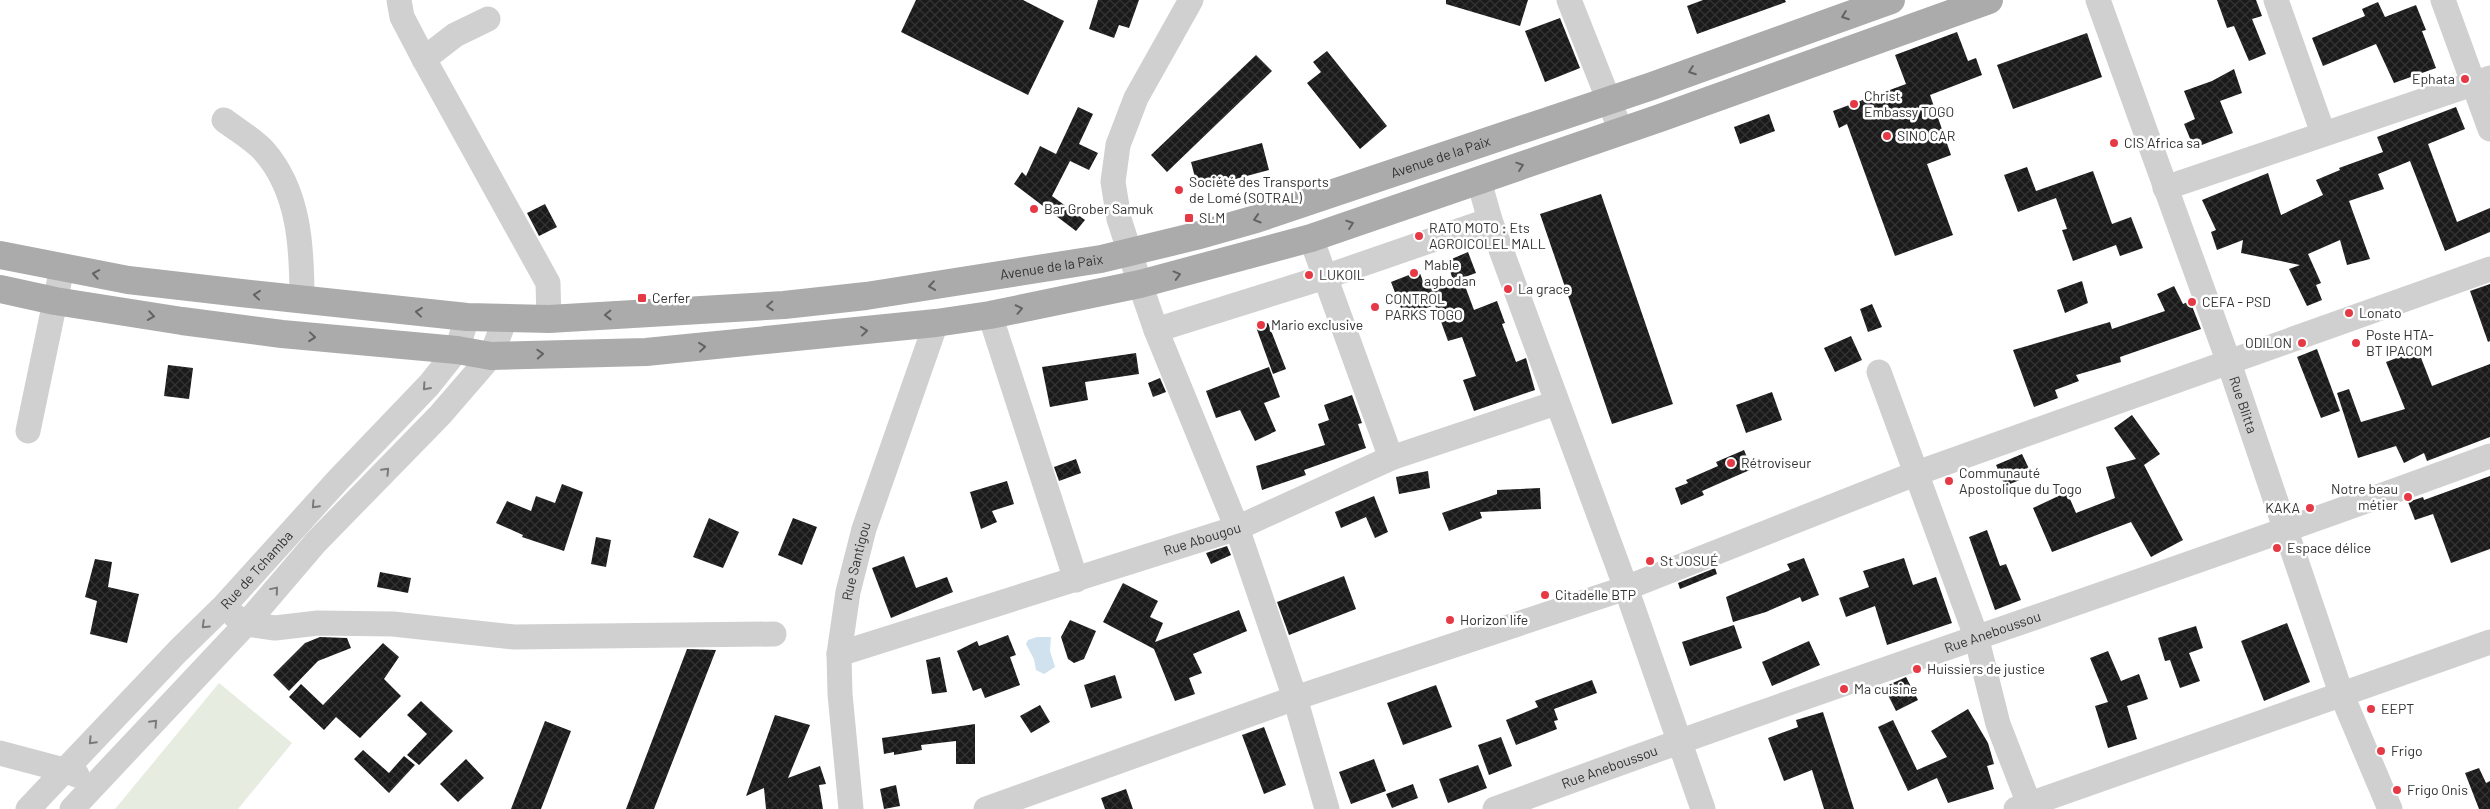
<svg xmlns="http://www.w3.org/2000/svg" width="2490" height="809" font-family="Barlow,sans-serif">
  <defs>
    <pattern id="building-cross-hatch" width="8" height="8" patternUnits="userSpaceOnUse" patternTransform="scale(1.25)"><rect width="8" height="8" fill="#1a1a1a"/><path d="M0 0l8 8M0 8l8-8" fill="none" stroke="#333"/></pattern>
  </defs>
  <rect width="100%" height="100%" fill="#fff"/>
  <!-- garden -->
  <path fill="#e6ecdf" d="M219,683L292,743L238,809H115Z"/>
  <!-- water -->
  <path fill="#cfe2ee" d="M1037,637H1051L1050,651L1055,667L1044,674L1036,670L1034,659L1026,644L1028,640Z"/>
  <!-- building -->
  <path fill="url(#building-cross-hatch)" d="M916,0H1023L1064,21L1028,95L901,32Z
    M1098,0H1139L1129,28L1119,25L1114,38L1089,29Z
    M1446,0H1528L1520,26L1446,4Z
    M1703,0H1785L1786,2L1697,34L1687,6Z
    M2217,0H2256L2262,16L2252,19L2266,54L2249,61L2234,26L2227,28Z
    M2378,2L2385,17L2416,5L2426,30L2422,31L2436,68L2394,83L2376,44L2323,66L2312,38L2365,16L2362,9Z
    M1560,18L1580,68L1545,82L1525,31Z
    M1957,32L1968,61L1976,58L1982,75L1930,95L1951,155L1927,164L1953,235L1895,256L1847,124L1839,128L1833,111L1906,84L1895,55Z
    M2087,33L2102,77L2013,109L1997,65Z
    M1327,51L1387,126L1360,149L1307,83L1321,72L1313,62Z
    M1256,55L1272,71L1167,172L1151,155Z
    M2234,69L2242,93L2220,101L2233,133L2194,148L2184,124L2195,119L2184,91L2212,81Z
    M1078,107L1093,114L1079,144L1098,153L1089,170L1070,161L1052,196L1085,220L1076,231L1014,184L1022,172L1026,176L1040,146L1056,154Z
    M2456,107L2465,129L2428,144L2457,222L2490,208V232L2445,251L2410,161L2378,174L2384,189L2349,201L2370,259L2347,265L2340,240L2308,254L2321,283L2316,285L2322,300L2307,306L2289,269L2300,265L2241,253L2243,240L2217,250L2211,232L2216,230L2202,200L2268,173L2281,215L2323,195L2316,180L2340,170L2339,168L2383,152L2377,137Z
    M1769,114L1775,131L1740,144L1734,127Z
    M1262,143L1269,170L1198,189L1191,162Z
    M2027,167L2036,191L2093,171L2112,224L2131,217L2143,248L2120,256L2116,245L2073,261L2062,230L2067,229L2056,198L2018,212L2004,175Z
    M1601,194L1673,404L1612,424L1540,214Z
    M545,204L557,227L539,236L527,213Z
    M1468,252L1476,273L1462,278L1474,310L1497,301L1505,323L1502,324L1516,362L1526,358L1535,390L1474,411L1463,380L1476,376L1462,337L1448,341L1435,305L1404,316L1391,282L1419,271L1425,286L1452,277L1447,261Z
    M2082,281L2088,303L2065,313L2057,290Z
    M2490,284V341L2488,342L2470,291Z
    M2174,286L2183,304L2190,301L2201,329L2120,357L2121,362L2076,375L2079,381L2055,390L2058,398L2034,407L2013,350L2110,322L2112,329L2165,311L2157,294Z
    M1872,304L1882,327L1868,332L1860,309Z
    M1268,323L1286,369L1273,374L1256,327Z
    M1851,336L1862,360L1835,372L1824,348Z
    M2317,349L2340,411L2321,418L2297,357Z
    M2418,350L2432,386L2490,364V437L2427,461L2424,453L2404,463L2396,446L2358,458L2337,393L2349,389L2361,422L2405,409L2386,362Z
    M1136,353L1139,374L1085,382L1088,400L1050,407L1042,367Z
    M168,365L193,368L189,399L164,396Z
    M1269,367L1280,397L1264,403L1276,431L1255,441L1240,410L1216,418L1206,391Z
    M1160,378L1166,392L1153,397L1148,383Z
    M1772,392L1782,420L1746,433L1736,405Z
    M1352,395L1362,423L1358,424L1366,448L1304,470L1306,475L1262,490L1256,466L1325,445L1318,424L1329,420L1324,405Z
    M2132,415L2160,454L2144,465L2183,540L2151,557L2131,522L2052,552L2033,508L2067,492L2076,513L2115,498L2106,467L2136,459L2114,428Z
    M1744,450L1752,469L1702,491L1704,495L1681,505L1675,488L1688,483L1686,480L1718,466L1716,462Z
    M2022,454L2032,475L2005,486L1996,465Z
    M1076,459L1081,473L1059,481L1054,467Z
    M1428,471L1430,488L1399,494L1396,477Z
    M2490,476V549L2451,563L2433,514L2415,520L2408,502L2423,497L2424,500Z
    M1007,481L1014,504L992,511L997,522L981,529L970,492Z
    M562,484L583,492L564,551L522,537L523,535L496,523L507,501L531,511L536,496L555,503Z
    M1540,488L1541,509L1480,512L1482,518L1449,531L1442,513L1497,494V490Z
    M1374,496L1388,532L1375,538L1366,517L1341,528L1335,512Z
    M709,518L739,532L723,568L693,557Z
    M793,518L817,527L802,565L778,555Z
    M1987,530L2000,566L2006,564L2021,600L1995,610L1969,537Z
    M596,537L611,540L606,567L591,564Z
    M1227,546L1231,555L1211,564L1206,553Z
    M904,556L916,588L947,577L953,592L891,618L872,568Z
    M1804,558L1819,595L1802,602L1800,597L1766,612L1733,622L1726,597L1790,570L1787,564Z
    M1904,558L1913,585L1936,577L1952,623L1887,645L1875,606L1846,617L1839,598L1869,587L1863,571Z
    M95,559L112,562L108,587L139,594L127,643L90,634L97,601L85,597Z
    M1715,568L1717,574L1680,589L1678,583Z
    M380,572L411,578L408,593L377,587Z
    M1344,576L1356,609L1289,635L1277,602Z
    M1123,583L1158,601L1150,617L1163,623L1155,642L1239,610L1247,631L1193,654L1202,673L1189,678L1195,694L1175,701L1154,649L1103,622Z
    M1070,620L1096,631L1084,659L1074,663L1068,659L1061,637Z
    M2287,623L2310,682L2264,701L2241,641Z
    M1734,625L1742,648L1690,666L1682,642Z
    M2196,626L2203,648L2189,653L2200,681L2180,688L2170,660L2165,661L2158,638Z
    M1008,635L1016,655L1010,657L1020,685L985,698L981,688L973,691L957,651L977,641L979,646Z
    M320,637L347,638L351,648L318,661L289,691L273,675L305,643Z
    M1809,641L1820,665L1772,686L1762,662Z
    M383,643L399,657L384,679L401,696L360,738L336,717L324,730L289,697L301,684L323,705Z
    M687,649L716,650L654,809H626Z
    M2108,651L2121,681L2139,674L2148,699L2127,706L2137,739L2108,748L2095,706L2108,702L2090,658Z
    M940,657L947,692L932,694L926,660Z
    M1115,675L1122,698L1091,708L1084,685Z
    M1906,677L1918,700L1896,711L1884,687Z
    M1592,680L1597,693L1554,709L1558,720L1554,721L1557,729L1516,745L1506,720L1538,707L1535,701Z
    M1436,685L1452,727L1403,745L1387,703Z
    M421,701L453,731L419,765L407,755L427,734L407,715Z
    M1040,705L1050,722L1031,733L1020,716Z
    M1968,709L1988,743L1994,764L1987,766L1994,789L1948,803L1937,778L1908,791L1878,727L1893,720L1917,770L1947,757L1931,731Z
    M1823,712L1854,809H1824L1812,770L1784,781L1768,738L1798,727L1796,720Z
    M775,715L810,725L788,778L820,766L826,784L819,785L823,809H766L764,788L746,796Z
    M545,721L571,731L541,809H511Z
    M975,724V764H956V741L921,745L922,750L894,755V752L884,754L882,738Z
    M1264,727L1286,785L1264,794L1242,735Z
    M1501,737L1512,766L1489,775L1478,745Z
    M363,750L389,773L404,756L415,765L389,793L354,759Z
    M466,759L484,778L458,802L440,784Z
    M1374,759L1386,791L1351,804L1339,772Z
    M1478,765L1487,788L1448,803L1439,779Z
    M2479,768L2486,783L2490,781V809H2479L2465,773Z
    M1413,784L1418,798L1392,808L1386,794Z
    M896,785L900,806L884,809L880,789Z
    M1126,789L1133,809H1105L1101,798Z"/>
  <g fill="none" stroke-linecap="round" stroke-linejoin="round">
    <!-- minor -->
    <g stroke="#d0d0d0" stroke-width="25">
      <path d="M399,0L402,17L424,59L548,283L549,319"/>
      <path d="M1191,0L1136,98L1118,145L1113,182L1119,219L1140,284L1156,330L1237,528L1295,698L1327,809"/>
      <path d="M1569,0L1621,131"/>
      <path id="s1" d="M2098,0L2228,360L2341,693L2390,809"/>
      <path d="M2276,0L2323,133"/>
      <path d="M2443,0L2490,129"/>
      <path d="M424,59L455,35L488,19"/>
      <path d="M224,120C237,130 253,139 264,151C300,192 302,249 302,300"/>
      <path d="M1479,181L1490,220L1626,588L1703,809"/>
      <path d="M2165,188L2490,78"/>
      <path d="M1311,238L1391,458"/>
      <path d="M990,315L1076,580"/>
      <path d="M1156,330L1325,277L1490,220"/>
      <path d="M1879,372L1976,636L1998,724L2031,809"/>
      <path d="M28,431L62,268"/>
      <path d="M235,616L246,624L275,628L318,623L393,624L514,637L774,634"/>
      <path id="s2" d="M839,654L1237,528L1391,458L1556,403"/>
      <path d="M0,753L64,770L77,775"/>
      <path id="s3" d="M28,809L178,651L224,606L338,480L429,385L457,350L467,317"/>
      <path d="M72,809L246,624L316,542L440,415L491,356L506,317"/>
      <path id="s4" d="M851,809L840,694L839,654L848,592L864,529L936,323"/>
      <path d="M986,809L1295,698L1626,588L1917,473L2490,269"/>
      <path id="s5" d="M1495,809C1825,686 2160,578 2490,456"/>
      <path d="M2016,809L2490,642"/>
    </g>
    <!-- major -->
    <g stroke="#ababab" stroke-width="28">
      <path id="s6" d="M0,255L128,280L241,293L467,317L549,319L784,305L866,296L1101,259L1196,236L1256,219L1652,86L1891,0"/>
      <path d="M0,289L55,301L182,321L282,334L457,350L491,356L646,352L936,323L990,315L1140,284L1311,238L1660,118L1989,0"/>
    </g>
  </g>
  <!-- one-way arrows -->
  <defs><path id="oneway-chevron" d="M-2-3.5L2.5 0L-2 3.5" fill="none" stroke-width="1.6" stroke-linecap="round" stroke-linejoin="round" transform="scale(1.25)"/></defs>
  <g stroke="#636363">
    <use href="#oneway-chevron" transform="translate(1845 16) rotate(160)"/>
    <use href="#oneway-chevron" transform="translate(1692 71) rotate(160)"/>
    <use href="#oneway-chevron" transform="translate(1520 166) rotate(-19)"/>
    <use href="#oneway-chevron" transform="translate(1257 219) rotate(163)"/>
    <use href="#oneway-chevron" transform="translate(1350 224) rotate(-19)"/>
    <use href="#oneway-chevron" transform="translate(96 274) rotate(-170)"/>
    <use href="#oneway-chevron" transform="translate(1177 275) rotate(-15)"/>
    <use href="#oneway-chevron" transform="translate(932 286) rotate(172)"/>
    <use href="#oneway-chevron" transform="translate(257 295) rotate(-174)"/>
    <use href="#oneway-chevron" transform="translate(770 306) rotate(176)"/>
    <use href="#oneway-chevron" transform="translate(1019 309) rotate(-12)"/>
    <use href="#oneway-chevron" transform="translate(419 312) rotate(-174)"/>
    <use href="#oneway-chevron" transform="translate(608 315) rotate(179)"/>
    <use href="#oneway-chevron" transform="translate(151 316) rotate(9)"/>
    <use href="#oneway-chevron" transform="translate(864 331) rotate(-6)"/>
    <use href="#oneway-chevron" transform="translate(312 337) rotate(6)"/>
    <use href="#oneway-chevron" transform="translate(702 347) rotate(-6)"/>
    <use href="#oneway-chevron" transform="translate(540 354) rotate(-3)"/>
  </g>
  <g stroke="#7a7a7a">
    <use href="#oneway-chevron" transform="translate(426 387) rotate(132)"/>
    <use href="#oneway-chevron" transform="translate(386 471) rotate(-46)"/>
    <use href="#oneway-chevron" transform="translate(315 505) rotate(133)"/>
    <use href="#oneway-chevron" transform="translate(275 590) rotate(-50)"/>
    <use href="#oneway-chevron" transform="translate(205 625) rotate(136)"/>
    <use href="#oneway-chevron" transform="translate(154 723) rotate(-47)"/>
    <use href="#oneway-chevron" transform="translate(92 741) rotate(134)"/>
  </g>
  <!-- markers -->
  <g fill="#e63946" stroke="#fff" stroke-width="2">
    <circle cx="2465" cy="79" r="5"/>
    <circle cx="1854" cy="104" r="5"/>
    <circle cx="1887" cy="136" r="5"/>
    <circle cx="2114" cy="143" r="5"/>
    <circle cx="1179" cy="190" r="5"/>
    <circle cx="1034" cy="209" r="5"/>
    <rect x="1184" y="213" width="10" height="10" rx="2.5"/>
    <circle cx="1419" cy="236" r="5"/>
    <circle cx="1414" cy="273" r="5"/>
    <circle cx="1309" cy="275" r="5"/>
    <circle cx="1508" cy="289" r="5"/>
    <rect x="637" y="293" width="10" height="10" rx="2.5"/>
    <circle cx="2192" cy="302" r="5"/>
    <circle cx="1375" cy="307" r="5"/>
    <circle cx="2349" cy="313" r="5"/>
    <circle cx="1261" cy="325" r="5"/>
    <circle cx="2302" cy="343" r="5"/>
    <circle cx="2356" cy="343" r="5"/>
    <circle cx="1731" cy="463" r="5"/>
    <circle cx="1949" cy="481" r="5"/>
    <circle cx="2408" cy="497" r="5"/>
    <circle cx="2310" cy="508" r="5"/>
    <circle cx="2277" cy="548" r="5"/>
    <circle cx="1650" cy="561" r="5"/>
    <circle cx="1545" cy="595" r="5"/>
    <circle cx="1450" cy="620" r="5"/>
    <circle cx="1917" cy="669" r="5"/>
    <circle cx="1844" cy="689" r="5"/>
    <circle cx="2371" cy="709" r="5"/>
    <circle cx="2381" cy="751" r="5"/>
    <circle cx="2397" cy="790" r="5"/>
  </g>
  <g text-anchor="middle" stroke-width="5" stroke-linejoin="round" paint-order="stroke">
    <!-- poi labels -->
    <g font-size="14" fill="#333" stroke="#fff" text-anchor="start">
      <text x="2455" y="84" text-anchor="end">Ephata</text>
      <text x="1864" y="101">Christ<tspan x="1864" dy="16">Embassy TOGO</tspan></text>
      <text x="1897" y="141">SINO CAR</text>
      <text x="2124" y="148">CIS Africa sa</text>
      <text x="1189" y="187">Société des Transports<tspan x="1189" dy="16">de Lomé (SOTRAL)</tspan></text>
      <text x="1044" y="214">Bar Grober Samuk</text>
      <text x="1199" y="223">SLM</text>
      <text x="1429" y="233">RATO MOTO : Ets<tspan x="1429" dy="16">AGROICOLEL MALL</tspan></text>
      <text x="1424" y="270">Mable<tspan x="1424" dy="16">agbodan</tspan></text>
      <text x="1319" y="280">LUKOIL</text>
      <text x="1518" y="294">La grace</text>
      <text x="652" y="303">Cerfer</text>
      <text x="1385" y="304">CONTROL<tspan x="1385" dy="16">PARKS TOGO</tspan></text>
      <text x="2202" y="307">CEFA - PSD</text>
      <text x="2359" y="318">Lonato</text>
      <text x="1271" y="330">Mario exclusive</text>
      <text x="2366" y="340">Poste HTA-<tspan x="2366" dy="16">BT IPACOM</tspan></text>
      <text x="2292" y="348" text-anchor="end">ODILON</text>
      <text x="1741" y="468">Rétroviseur</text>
      <text x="1959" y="478">Communauté<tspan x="1959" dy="16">Apostolique du Togo</tspan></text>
      <text x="2398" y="494" text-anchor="end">Notre beau<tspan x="2398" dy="16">métier</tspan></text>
      <text x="2300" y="513" text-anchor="end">KAKA</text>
      <text x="2287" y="553">Espace délice</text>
      <text x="1660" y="566">St JOSUÉ</text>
      <text x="1555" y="600">Citadelle BTP</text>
      <text x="1460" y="625">Horizon life</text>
      <text x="1927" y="674">Huissiers de justice</text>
      <text x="1854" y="694">Ma cuisine</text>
      <text x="2381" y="714">EEPT</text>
      <text x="2391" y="756">Frigo</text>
      <text x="2407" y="795">Frigo Onis</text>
    </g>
    <!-- street labels -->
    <g font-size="14" fill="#333" stroke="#fff">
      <text dy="5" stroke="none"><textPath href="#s6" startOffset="1464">Avenue de la Paix</textPath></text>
      <text dy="5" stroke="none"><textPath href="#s6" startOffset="1059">Avenue de la Paix</textPath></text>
      <text dy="5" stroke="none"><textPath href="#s1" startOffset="430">Rue Blitta</textPath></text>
      <text dy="5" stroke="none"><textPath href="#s2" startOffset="381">Rue Abougou</textPath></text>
      <text dy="5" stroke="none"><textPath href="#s4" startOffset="250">Rue Santigou</textPath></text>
      <text dy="5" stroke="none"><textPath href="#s3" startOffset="331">Rue de Tchamba</textPath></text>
      <text dy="5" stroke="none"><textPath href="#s5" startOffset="528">Rue Aneboussou</textPath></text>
      <text dy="5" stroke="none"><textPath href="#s5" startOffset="122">Rue Aneboussou</textPath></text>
    </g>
  </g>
</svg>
